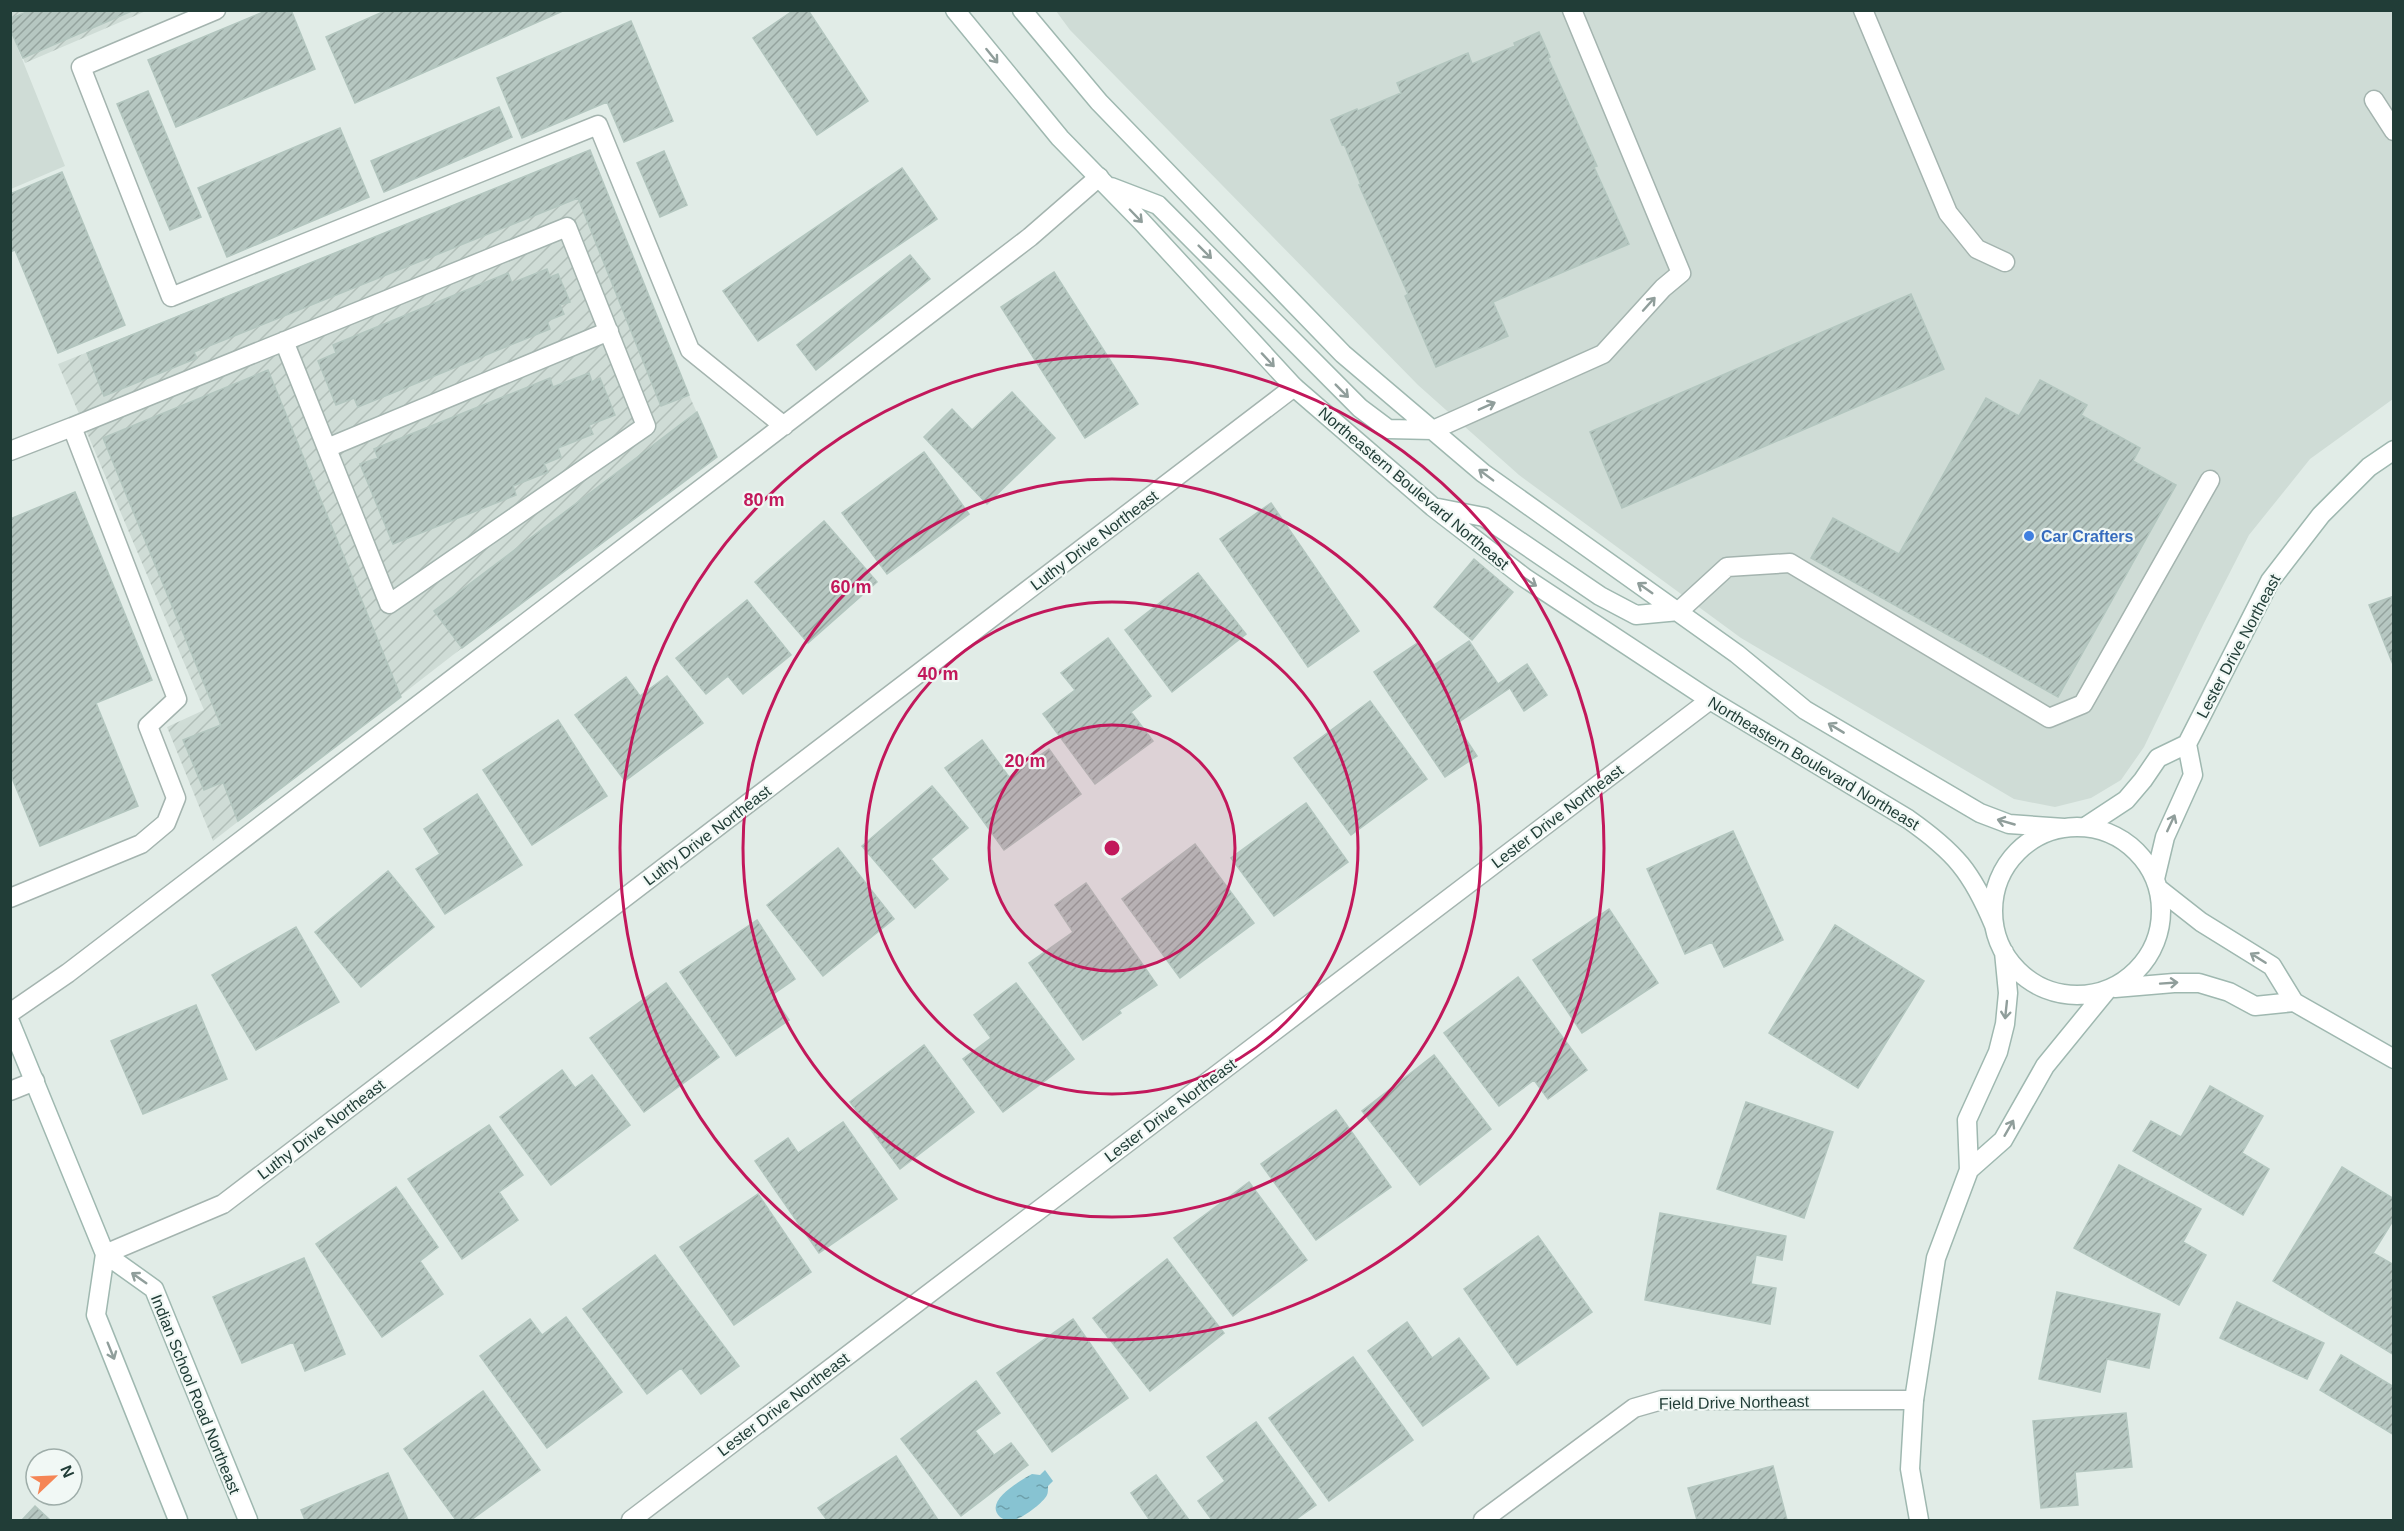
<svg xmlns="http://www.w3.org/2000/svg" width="2404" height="1531" font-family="Arial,sans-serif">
  <defs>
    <pattern id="industrial-furrows" width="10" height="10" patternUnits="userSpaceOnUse" patternTransform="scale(1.5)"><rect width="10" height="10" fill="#cfdcd6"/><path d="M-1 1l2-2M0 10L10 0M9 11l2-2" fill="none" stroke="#b1beb8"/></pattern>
    <pattern id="water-ripples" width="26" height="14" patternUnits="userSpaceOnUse" patternTransform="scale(1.5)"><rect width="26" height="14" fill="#87c3d2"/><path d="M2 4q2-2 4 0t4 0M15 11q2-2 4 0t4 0" fill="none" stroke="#6ea0ab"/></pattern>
    <pattern id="building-hatch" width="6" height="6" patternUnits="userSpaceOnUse" patternTransform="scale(1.5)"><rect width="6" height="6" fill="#b6c7c1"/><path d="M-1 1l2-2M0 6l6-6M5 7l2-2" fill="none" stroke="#94a39e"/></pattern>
  </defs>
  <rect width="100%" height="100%" fill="#e1ece7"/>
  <!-- built -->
  <path fill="#cfdcd6" d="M1056,11H2393V399L2310,459L2249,535L2204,623L2144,747L2121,780L2091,798L2055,807L2014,799L1741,638L1519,475L1418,385L1070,30Z
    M10,29L65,166L11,189H10Z"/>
  <!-- industrial -->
  <path fill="url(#industrial-furrows)" d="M10,11H146L25,63L11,29Z
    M590,150L689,395L717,457L462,648L213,841L167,727L204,710L58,364Z"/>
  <!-- water -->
  <path fill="url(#water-ripples)" d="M1045,1470L1053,1481L1048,1486C1048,1489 1048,1493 1047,1495C1043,1503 1022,1519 1013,1520C1009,1521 1004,1520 1000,1517C983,1501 1020,1481 1032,1474L1040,1475Z"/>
  <!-- building -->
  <path fill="url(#building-hatch)" stroke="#b3c6bf" stroke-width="1.5" d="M31,10H134L23,58L10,29V19Z
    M268,10H291L315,69L176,127L148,60Z
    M387,10H565L355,103L326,37Z
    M794,10H808L868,101L817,135L753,38Z
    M631,21L673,121L624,142L607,102L522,138L497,78Z
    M1539,32L1550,57L1548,58L1597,166L1594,167L1629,244L1493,302L1508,336L1436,367L1405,296L1408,294L1359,185H1361L1344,144L1342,145L1331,120L1357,109L1358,111L1401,93L1397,83L1468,53L1472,64L1515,46L1514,43Z
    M148,91L201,217L170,230L117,104Z
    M499,107L512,137L384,192L371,161Z
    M340,128L369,197L227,257L198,188Z
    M590,150L689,395L661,406L578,198L194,352L197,358L104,396L87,353Z
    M664,151L687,205L660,217L637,163Z
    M902,168L937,219L758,341L723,291Z
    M62,172L125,325L58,353L15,250L10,252V194Z
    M910,255L930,279L816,370L797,345Z
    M547,269L550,277L558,274L570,302L560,305L564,314L547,321L550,329L358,407L354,398L336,405L318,361L336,353L333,345L508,273L512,283Z
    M1054,272L1138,404L1085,438L1001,307Z
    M1911,294L1944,369L1622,508L1590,432Z
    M268,370L401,697L238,821L223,782L204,790L183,740L221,725L103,438Z
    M589,373L592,382L600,378L615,415L589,425L593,434L558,448L561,457L544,464L548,472L513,486L516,495L393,544L360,464L378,458L374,449L550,378L553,387Z
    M2040,380L2087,405L2081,415L2140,448L2133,461L2176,485L2058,697L1811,558L1833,518L1899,554L1986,398L2019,416Z
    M1012,392L1055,438L987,504L924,437L952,409L972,430Z
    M697,412L717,457L462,648L434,611Z
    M924,452L969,514L887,574L842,513Z
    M75,492L152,680L96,703L138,806L40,846L10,773V519Z
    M1271,503L1359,631L1308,667L1220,539Z
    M824,521L877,582L808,643L755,582Z
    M1474,559L1513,592L1472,640L1434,607Z
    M1198,573L1246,634L1172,692L1125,630Z
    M2394,596V667L2369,605Z
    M747,600L791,655L743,694L728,676L706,694L676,658Z
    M1108,638L1151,696L1131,712L1153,741L1095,784L1043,714L1075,690L1061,673Z
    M1469,641L1498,684L1527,664L1547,695L1524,711L1510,688L1456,724L1477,756L1445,777L1374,672L1419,642L1434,665Z
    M667,676L703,723L625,781L575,715L626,677L640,696Z
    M1370,701L1427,779L1351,835L1294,758Z
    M558,720L607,796L532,845L483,770Z
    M982,740L1009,777L1049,749L1081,794L1004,850L945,768Z
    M932,786L968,828L931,859L948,879L915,908L862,846Z
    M477,794L522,865L445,914L416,869L440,854L424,829Z
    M1306,803L1348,862L1274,916L1231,858Z
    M1733,831L1783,940L1724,967L1712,942L1685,954L1647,869Z
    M1195,844L1254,923L1180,978L1122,899Z
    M838,848L894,919L823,976L767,905Z
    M388,871L434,927L361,987L315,932Z
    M1086,883L1157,985L1119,1010L1121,1013L1083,1040L1029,963L1073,932L1055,905Z
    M1609,909L1658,983L1582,1033L1533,960Z
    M757,920L795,979L772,995L789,1020L736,1056L680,972Z
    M1835,925L1924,981L1858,1088L1769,1033Z
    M296,927L339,1002L256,1050L212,975Z
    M1518,977L1587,1070L1548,1099L1534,1080L1499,1106L1444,1033Z
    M666,983L719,1057L644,1112L590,1038Z
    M1016,983L1074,1059L1003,1112L963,1059L991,1038L974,1015Z
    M196,1005L227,1079L143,1114L111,1041Z
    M924,1045L974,1112L900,1169L850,1102Z
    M1434,1055L1491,1129L1420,1185L1362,1111Z
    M562,1070L575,1088L592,1075L630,1125L551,1185L500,1117Z
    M2210,1086L2263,1116L2242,1153L2269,1169L2243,1215L2133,1151L2151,1121L2181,1137Z
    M1746,1102L1833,1132L1804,1218L1717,1189Z
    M1336,1110L1391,1187L1316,1240L1261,1164Z
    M843,1122L897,1199L819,1253L755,1161L788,1138L798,1153Z
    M489,1125L523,1175L499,1192L518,1220L462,1259L408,1179Z
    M2119,1165L2201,1209L2183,1242L2206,1255L2179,1305L2074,1248Z
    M2342,1167L2394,1199V1219L2373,1253L2394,1265V1355L2273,1281Z
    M1249,1182L1307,1260L1233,1316L1174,1238Z
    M396,1187L438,1247L420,1261L443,1294L382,1337L316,1244Z
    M758,1194L811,1272L734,1325L680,1247Z
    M1660,1213L1786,1236L1782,1260L1756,1255L1751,1284L1776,1288L1770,1324L1645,1300Z
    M1538,1236L1592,1312L1517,1365L1464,1289Z
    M655,1255L739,1366L701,1394L681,1368L647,1394L583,1309Z
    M304,1258L345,1354L305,1371L293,1342L242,1363L213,1297Z
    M1167,1259L1224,1333L1150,1391L1093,1318Z
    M2057,1292L2160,1314L2149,1368L2107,1359L2100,1392L2039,1379Z
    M2237,1302L2324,1343L2307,1379L2220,1338Z
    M566,1317L622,1392L547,1448L480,1356L530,1319L542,1335Z
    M1073,1319L1128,1398L1052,1452L997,1373Z
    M1407,1322L1432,1358L1459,1338L1489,1378L1423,1426L1368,1351Z
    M2341,1355L2394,1387V1435L2320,1390Z
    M1353,1357L1413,1440L1329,1501L1269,1418Z
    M976,1381L1000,1413L975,1431L994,1455L1011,1443L1028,1465L961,1516L901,1439Z
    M483,1391L540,1470L471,1520H456L404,1449Z
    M2126,1413L2132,1467L2075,1472L2078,1505L2041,1508L2033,1421Z
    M1256,1422L1316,1505L1295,1520H1212L1198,1501L1225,1481L1207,1457Z
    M896,1456L938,1520H827L818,1508Z
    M1773,1466L1787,1520H1697L1688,1488Z
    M388,1473L408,1520H305L301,1510Z
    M1156,1475L1189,1520H1147L1149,1519L1131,1493Z
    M35,1506L50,1520H22Z"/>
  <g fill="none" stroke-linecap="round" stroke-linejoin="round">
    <!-- lane casing -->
    <g stroke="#a4b4af" stroke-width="21">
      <path id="lane" d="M216,10L81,67L171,297L598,125L690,350L784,426
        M1863,10L1948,213L1977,249L2005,262
        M2374,100L2394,131
        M72,427L567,227L646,426L389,604L284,341
        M1433,430L1603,354L1663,288L1681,273L1572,10
        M327,448L609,331
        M10,451L72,427L177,699L148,726L176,798L166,823L141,844L10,898
        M1679,611L1727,567L1790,563L2049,718L2083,704L2210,480
        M10,1013L68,973L1030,237L1099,177"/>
    </g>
    <!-- street casing -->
    <g stroke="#a4b4af" stroke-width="21">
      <path id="street" d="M10,1091L35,1081
        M105,1254L223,1204L1294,387
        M631,1520L1710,700
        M1483,1520L1634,1408L1662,1400H1914"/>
    </g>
    <!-- secondary casing -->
    <g stroke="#9fb8b0" stroke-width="21">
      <path id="secondary" d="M955,10L1060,138L1142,222L1294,387L1433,507L1525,578L1710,700L1908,819C1955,852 1972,872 1994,925
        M1022,10L1099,102L1343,354L1483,473L1737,654L1805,710L1980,813L2009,824L2064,828
        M1111,187L1158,205L1360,408L1388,429L1433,430
        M1438,508L1484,517L1600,596L1636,615L1679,611
        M2085,827L2126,800L2143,780L2158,758L2187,744
        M1993 911a84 84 0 1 1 168 0a84 84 0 1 1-168 0Z
        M2155,879L2165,837L2193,775L2187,744L2270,581L2321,515L2369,467L2394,450
        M2159,889L2201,922L2272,966L2294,1002L2394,1059
        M2115,988L2174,983H2199L2229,992L2255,1006L2294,1002
        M10,1022L105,1254L96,1315L178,1520
        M1969,1170L2003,1140L2045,1066L2107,990
        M105,1254L154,1289L248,1520
        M1919,1520L1910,1469L1914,1400L1936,1258L1969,1170L1967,1120L1998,1052L2005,1024L2008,993L2004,952"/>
    </g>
    <!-- lane -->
    <use href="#lane" stroke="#fff" stroke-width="18"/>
    <!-- street -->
    <use href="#street" stroke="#fff" stroke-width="18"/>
    <!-- secondary -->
    <use href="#secondary" stroke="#fff" stroke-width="18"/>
  </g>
  <!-- one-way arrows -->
  <defs><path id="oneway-shaft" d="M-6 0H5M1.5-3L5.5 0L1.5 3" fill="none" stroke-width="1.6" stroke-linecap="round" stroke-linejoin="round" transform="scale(1.5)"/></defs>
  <g stroke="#909e9b">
    <use href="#oneway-shaft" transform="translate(992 56) rotate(51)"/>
    <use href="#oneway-shaft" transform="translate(1136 216) rotate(46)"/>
    <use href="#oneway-shaft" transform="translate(1205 252) rotate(45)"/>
    <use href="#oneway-shaft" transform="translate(1649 304) rotate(-48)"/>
    <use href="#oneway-shaft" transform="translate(1268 360) rotate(47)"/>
    <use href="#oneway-shaft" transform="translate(1342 391) rotate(45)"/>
    <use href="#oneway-shaft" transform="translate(1487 406) rotate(-24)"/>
    <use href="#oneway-shaft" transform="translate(1486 475) rotate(-143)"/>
    <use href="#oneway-shaft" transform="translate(1529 581) rotate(34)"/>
    <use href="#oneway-shaft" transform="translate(1645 588) rotate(-145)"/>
    <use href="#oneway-shaft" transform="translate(1836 728) rotate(-149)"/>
    <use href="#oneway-shaft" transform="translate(2006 822) rotate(-164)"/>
    <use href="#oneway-shaft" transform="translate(2171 823) rotate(-65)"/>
    <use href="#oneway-shaft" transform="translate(2258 958) rotate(-148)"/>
    <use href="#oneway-shaft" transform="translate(2169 983) rotate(-4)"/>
    <use href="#oneway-shaft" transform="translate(2006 1010) rotate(96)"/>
    <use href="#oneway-shaft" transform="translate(2009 1128) rotate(-60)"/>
    <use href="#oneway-shaft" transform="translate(139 1278) rotate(-145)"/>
    <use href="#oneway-shaft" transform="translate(111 1351) rotate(68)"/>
  </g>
  <!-- distance rings -->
  <circle cx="1112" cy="848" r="123" fill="#c2185b" fill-opacity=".12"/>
  <g fill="none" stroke="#c2185b" stroke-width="3">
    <circle cx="1112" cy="848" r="123"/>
    <circle cx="1112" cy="848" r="246"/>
    <circle cx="1112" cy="848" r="369"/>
    <circle cx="1112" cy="848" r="492"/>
  </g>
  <!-- markers -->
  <circle fill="#3f7fe0" stroke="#f1f8f5" stroke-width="2" cx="2029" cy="536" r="6"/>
  <g text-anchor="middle" stroke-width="4.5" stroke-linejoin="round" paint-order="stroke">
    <!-- street labels -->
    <g font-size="16" fill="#213d37" stroke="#f1f8f5">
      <text transform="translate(1414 488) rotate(40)" y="6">Northeastern Boulevard Northeast</text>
      <text transform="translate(1094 540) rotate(-37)" y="6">Luthy Drive Northeast</text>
      <text transform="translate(2238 646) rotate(-62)" y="6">Lester Drive Northeast</text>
      <text transform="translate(1814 763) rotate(31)" y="6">Northeastern Boulevard Northeast</text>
      <text transform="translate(1557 816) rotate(-37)" y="6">Lester Drive Northeast</text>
      <text transform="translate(707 835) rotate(-37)" y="6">Luthy Drive Northeast</text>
      <text transform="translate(1170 1110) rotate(-37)" y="6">Lester Drive Northeast</text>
      <text transform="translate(321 1129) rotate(-37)" y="6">Luthy Drive Northeast</text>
      <text transform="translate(196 1394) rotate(68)" y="6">Indian School Road Northeast</text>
      <text transform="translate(1734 1402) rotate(-1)" y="6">Field Drive Northeast</text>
      <text transform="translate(783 1404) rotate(-37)" y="6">Lester Drive Northeast</text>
    </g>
    <!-- shop labels -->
    <g font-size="16" font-weight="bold" fill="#366cbe" stroke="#f1f8f5" text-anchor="start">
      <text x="2041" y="542">Car Crafters</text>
    </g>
  </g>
  <circle cx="1112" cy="848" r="9" fill="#c2185b" stroke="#f1f8f5" stroke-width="3"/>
  <g font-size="18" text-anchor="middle" font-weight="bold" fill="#c2185b" stroke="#f1f8f5" stroke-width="4.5" stroke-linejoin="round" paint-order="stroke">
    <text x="764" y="506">80 m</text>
    <text x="851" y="593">60 m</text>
    <text x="938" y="680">40 m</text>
    <text x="1025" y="767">20 m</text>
  </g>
  <!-- border -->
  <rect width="2404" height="1531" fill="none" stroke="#213d37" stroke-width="24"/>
  <!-- north arrow -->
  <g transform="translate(54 1477) rotate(67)"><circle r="28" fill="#f1f8f5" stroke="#9eada9" stroke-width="1.5"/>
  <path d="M0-4.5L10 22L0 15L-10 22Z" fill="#f58555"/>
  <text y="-9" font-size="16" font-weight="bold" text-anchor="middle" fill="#213d37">N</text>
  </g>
</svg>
